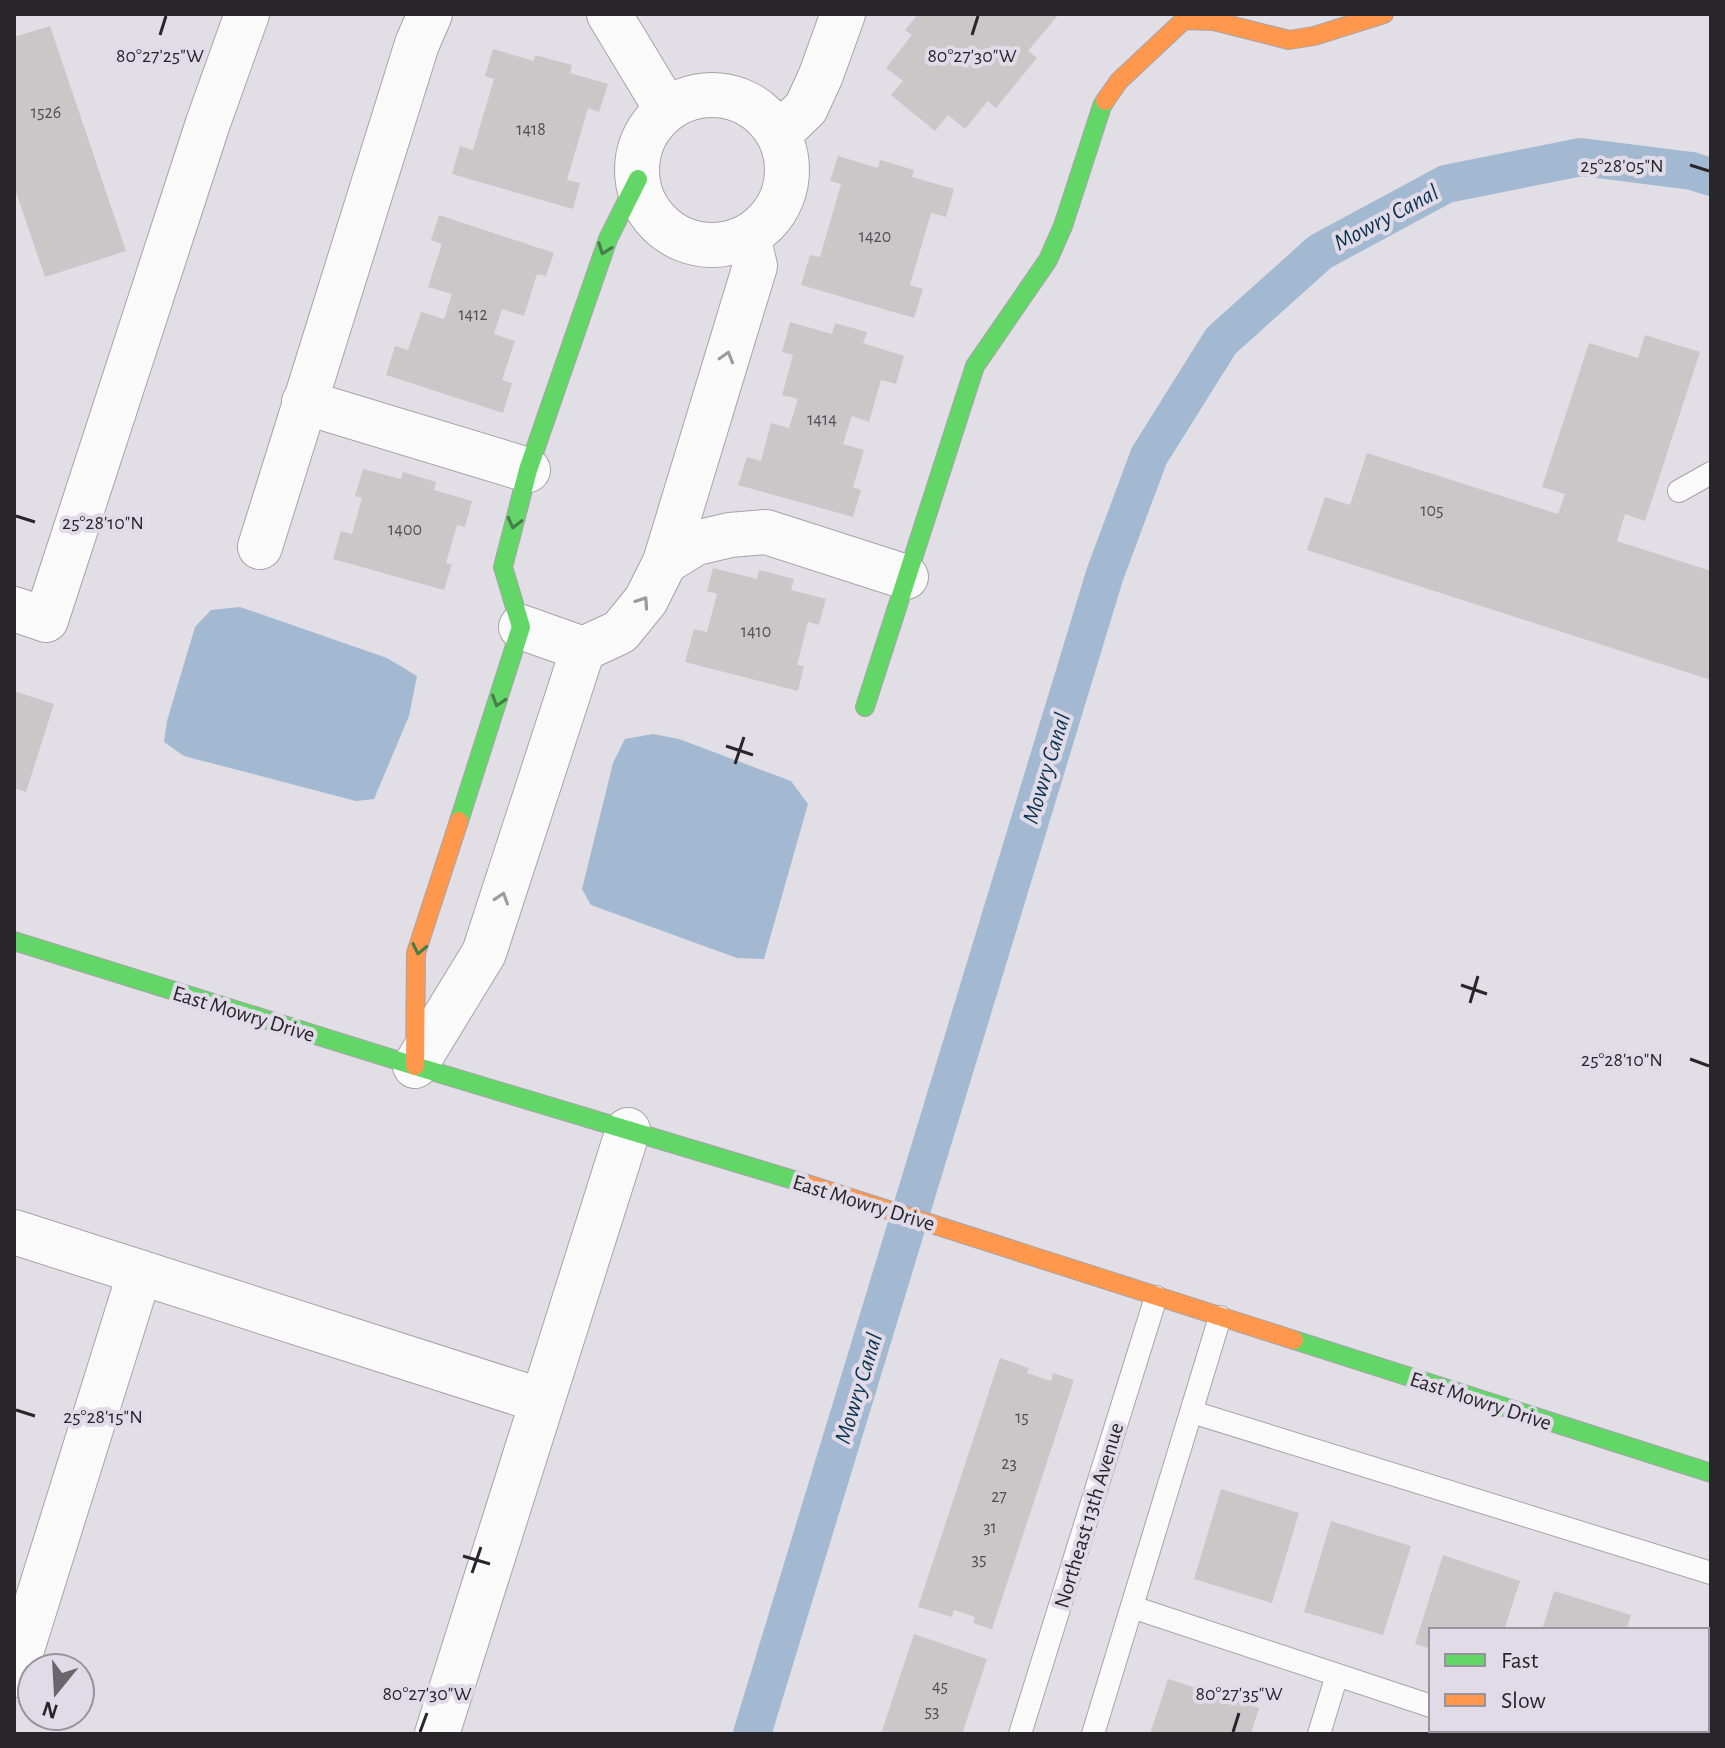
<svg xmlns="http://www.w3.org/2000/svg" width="1725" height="1748" font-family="'Alegreya Sans',sans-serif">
  <rect width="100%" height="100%" fill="#e1dee5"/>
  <!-- water -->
  <path fill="#a2b9d1" d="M240,607L387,658L417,676L409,716L374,799L356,801L184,756L164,742L167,721L195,627L211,610Z
    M653,734L679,739L791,781L808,804L764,959L737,958L591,905L582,889L613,763L625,739Z"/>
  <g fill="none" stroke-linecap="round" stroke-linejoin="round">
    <!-- canal -->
    <path stroke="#a2b9d1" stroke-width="38" d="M752,1734L1105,574L1149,456L1221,341L1320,252L1446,184L1581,157L1692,171L1711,177"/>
  </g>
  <!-- building -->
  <path fill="#cbc7c9" d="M918,14H1059L1028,51L1037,58L996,108L988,101L965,129L948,115L935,131L891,95L903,81L886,68L912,35L905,30Z
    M50,26L126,251L45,277L14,186V37Z
    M493,49L534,61L535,55L572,65L570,73L608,84L599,112L588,108L567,180L580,183L573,209L452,174L460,146L473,150L494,79L485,76Z
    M838,156L878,168L880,160L914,170L912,177L954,189L946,217L931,213L910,285L923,289L914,318L801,285L810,255L820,257L841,184L830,181Z
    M439,215L554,253L546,276L537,274L524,316L502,309L494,334L515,341L502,380L512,383L503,413L386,375L395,346L408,350L421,312L444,319L452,294L428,287L442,244L431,240Z
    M790,322L832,334L835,323L867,332L863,343L904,356L896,384L881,380L869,422L852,416L843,444L864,450L853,487L861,490L853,517L738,485L747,457L761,461L771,423L789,428L798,399L782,395L793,355L782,352Z
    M1645,335L1700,352L1645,521L1625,514L1617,541L1711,571V680L1307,550L1325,497L1350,505L1367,453L1558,514L1565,494L1542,487L1589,343L1638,358Z
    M363,469L401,479L403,472L436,482L434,490L472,501L465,527L457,525L446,563L452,564L444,590L333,559L341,531L352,534L362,498L355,496Z
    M713,568L757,579L759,570L794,579L791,590L826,599L819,625L808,622L797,665L804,666L798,691L685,662L694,629L707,632L717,594L707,591Z
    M14,691L54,704L26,792L14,788Z
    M1000,1358L1029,1368L1027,1373L1051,1381L1053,1373L1074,1380L992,1629L973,1623L975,1617L954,1610L952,1617L918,1607Z
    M1221,1489L1299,1513L1272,1603L1194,1579Z
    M1331,1521L1411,1546L1383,1635L1304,1612Z
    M1443,1555L1520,1581L1504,1630H1431V1649L1415,1644Z
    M1554,1591L1631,1615L1626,1630H1542Z
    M914,1634L987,1659L962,1734H881Z
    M1707,1637L1711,1638V1734L1700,1731L1707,1730Z
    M1168,1679L1259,1708L1251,1734H1150Z"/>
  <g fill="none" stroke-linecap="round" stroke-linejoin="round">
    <!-- lane casing -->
    <g stroke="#a6a4a8" stroke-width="24">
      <path id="lane" d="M1679,491L1711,473
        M1192,1412L1711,1573
        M1132,1607L1431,1706
        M1505,1730L1517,1734
        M1020,1734L1156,1297
        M1093,1734L1220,1317
        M1319,1734L1337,1675"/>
    </g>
    <!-- street casing -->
    <g stroke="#a6a4a8" stroke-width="46">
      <path id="street" d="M609,14L667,110
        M637 170a75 75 0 1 1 150 0a75 75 0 1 1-150 0Z
        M779,134L806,108L821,75L843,14
        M304,402L528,470
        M260,547L417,44L430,14
        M665,562L696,543L730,535L766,532L906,577
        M14,609L46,620L208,123L247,14
        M521,627L583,649L620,632L646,600L665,562L755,266L748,236
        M415,1066L484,953L583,649
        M14,1232L542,1401
        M14,1675L140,1272
        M437,1734L628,1130"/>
    </g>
    <!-- fast casing -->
    <g stroke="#a6a4a8" stroke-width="20">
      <path id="fast" d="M865,707L975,366L1048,260L1063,226L1102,106L1105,101
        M459,821L521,627L503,567L528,470L608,239L638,179
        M14,941L415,1066L807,1184
        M1294,1340L1711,1473"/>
    </g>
    <!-- slow casing -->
    <g stroke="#a6a4a8" stroke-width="20">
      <path id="slow" d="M1105,101L1119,81L1184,20L1214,21L1289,40L1314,36L1384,14
        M415,1066L416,953L459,821
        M807,1184L1294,1340"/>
    </g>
    <!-- lane -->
    <use href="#lane" stroke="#fafafb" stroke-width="22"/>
    <!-- street -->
    <use href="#street" stroke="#fafafb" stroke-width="44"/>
    <!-- fast -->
    <use href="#fast" stroke="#63d668" stroke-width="18"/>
    <!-- slow -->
    <use href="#slow" stroke="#ff974d" stroke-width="18"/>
  </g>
  <!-- one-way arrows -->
  <defs><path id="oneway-chevron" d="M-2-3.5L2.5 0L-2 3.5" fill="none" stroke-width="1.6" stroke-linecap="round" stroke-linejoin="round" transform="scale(2)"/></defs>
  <g stroke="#467e49">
    <use href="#oneway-chevron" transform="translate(604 249) rotate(110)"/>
    <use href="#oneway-chevron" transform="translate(514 523) rotate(104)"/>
    <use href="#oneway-chevron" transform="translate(498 701) rotate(108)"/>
    <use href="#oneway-chevron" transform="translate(419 949) rotate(102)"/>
  </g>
  <g stroke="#9c9b9d">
    <use href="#oneway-chevron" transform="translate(727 357) rotate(-73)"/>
    <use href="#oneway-chevron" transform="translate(643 602) rotate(-56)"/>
    <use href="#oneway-chevron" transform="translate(502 898) rotate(-72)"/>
  </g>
  <!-- ticks -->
  <path fill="none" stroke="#28262a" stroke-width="3" d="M160,35L166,16M972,35L978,16M1690,165L1709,171M16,516L35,522M726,746L753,755M735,764L744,737M1461,985L1487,994M1470,1003L1478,976M1690,1059L1709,1066M16,1410L35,1416M463,1556L490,1564M472,1573L481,1547M420,1732L427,1713M1233,1732L1239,1713"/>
  <g text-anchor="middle" stroke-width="8" stroke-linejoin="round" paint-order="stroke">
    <!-- number labels -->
    <g font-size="18" fill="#524f52">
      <text x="46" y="118">1526</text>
      <text x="531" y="135">1418</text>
      <text x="875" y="242">1420</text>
      <text x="473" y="320">1412</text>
      <text x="822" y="425">1414</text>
      <text x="1432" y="516">105</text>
      <text x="405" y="535">1400</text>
      <text x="756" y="637">1410</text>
      <text x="1022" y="1423">15</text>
      <text x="1009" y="1469">23</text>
      <text x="999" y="1502">27</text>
      <text x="990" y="1533">31</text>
      <text x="979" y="1565">35</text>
      <text x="940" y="1692">45</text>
      <text x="932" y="1717">53</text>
    </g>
    <!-- street labels -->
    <g font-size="22" fill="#28262a" stroke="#e1dbe8">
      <text transform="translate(244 1013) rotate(17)" y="8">East Mowry Drive</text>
      <text transform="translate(864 1202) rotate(17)" y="8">East Mowry Drive</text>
      <text transform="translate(1481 1400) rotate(18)" y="8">East Mowry Drive</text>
      <text transform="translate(1088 1515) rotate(-73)" y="8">Northeast 13th Avenue</text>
    </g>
    <!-- water labels -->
    <g font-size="24" font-style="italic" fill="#0a3352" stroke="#e1dbe8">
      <text transform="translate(1386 217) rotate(-28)" y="8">Mowry Canal</text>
      <text transform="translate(1046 768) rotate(-73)" y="8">Mowry Canal</text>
      <text transform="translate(858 1388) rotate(-73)" y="8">Mowry Canal</text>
    </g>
  </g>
  <g font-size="20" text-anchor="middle" fill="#28262a" stroke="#e1dbe8" stroke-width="8" stroke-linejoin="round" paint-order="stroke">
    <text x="160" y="62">80°27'25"W</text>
    <text x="972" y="62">80°27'30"W</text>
    <text x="1622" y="172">25°28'05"N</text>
    <text x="103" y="529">25°28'10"N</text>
    <text x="1622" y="1066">25°28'10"N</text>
    <text x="103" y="1423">25°28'15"N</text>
    <text x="1239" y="1700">80°27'35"W</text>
    <text x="427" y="1700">80°27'30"W</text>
  </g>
  <!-- border -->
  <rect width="1725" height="1748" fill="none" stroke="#28262a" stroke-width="32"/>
  <!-- legend -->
  <rect x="1429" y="1628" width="280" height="104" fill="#e1dbe8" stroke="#97939c" stroke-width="2"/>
  <rect x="1445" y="1654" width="40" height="12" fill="#63d668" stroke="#97939c" stroke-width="2"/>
  <text x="1501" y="1668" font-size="24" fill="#28262a">Fast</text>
  <rect x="1445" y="1694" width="40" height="12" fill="#ff974d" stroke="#97939c" stroke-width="2"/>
  <text x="1501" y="1708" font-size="24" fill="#28262a">Slow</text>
  <!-- north arrow -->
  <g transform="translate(56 1692) rotate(198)"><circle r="38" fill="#e1dbe8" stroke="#97939c" stroke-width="2"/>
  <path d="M0-6L14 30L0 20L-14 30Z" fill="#69666b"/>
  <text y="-12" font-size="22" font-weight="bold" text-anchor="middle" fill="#28262a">N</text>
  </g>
</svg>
